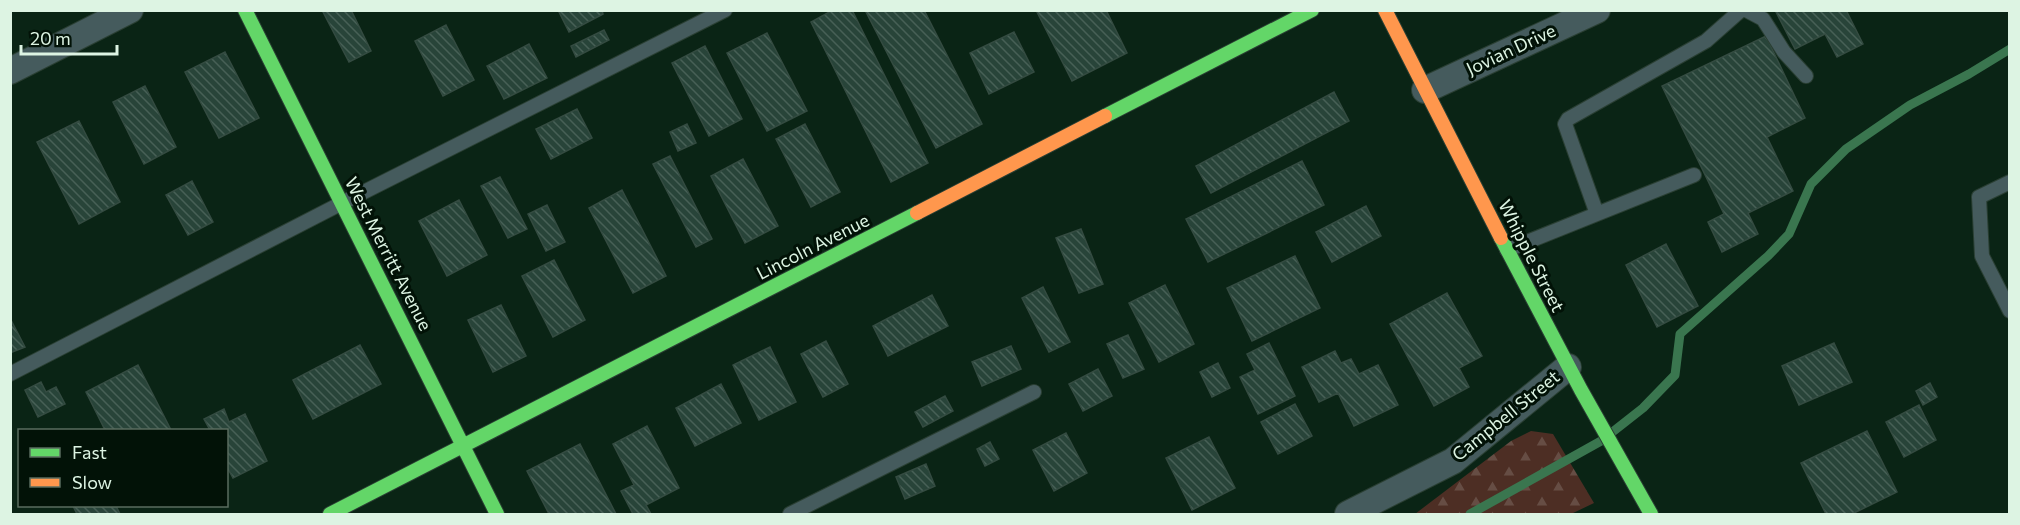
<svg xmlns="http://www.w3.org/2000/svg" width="2020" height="525" font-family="Commissioner,sans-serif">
  <defs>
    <pattern id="forest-firs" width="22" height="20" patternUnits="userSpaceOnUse" patternTransform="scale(1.5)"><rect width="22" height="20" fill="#4d2e24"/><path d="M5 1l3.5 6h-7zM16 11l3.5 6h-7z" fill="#664d44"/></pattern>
    <pattern id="building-back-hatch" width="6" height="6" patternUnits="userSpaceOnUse" patternTransform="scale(1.5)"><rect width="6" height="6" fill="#284439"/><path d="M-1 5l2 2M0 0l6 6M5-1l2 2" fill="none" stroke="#476056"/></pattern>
  </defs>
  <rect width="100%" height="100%" fill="#0a2415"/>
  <!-- forest -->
  <path fill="url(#forest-firs)" d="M1531,431L1553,434L1594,503L1571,514H1415L1511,441Z"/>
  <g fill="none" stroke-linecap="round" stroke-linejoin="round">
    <!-- stream -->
    <path stroke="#3a764f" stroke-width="9" d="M1470,514L1601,441L1643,408L1675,375L1680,334L1768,256L1789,234L1811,184L1846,149L1910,105L1969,74L2010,49"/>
  </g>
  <!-- building -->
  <path fill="url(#building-back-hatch)" stroke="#344b41" stroke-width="1.5" d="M322,10H351L371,51L349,62Z
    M558,10H602L603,14L569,32Z
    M833,10H852L928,163L891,182L811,22Z
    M865,10H924L982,124L936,148Z
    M1036,10H1106L1127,53L1072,81Z
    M1775,10H1846L1863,44L1837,57L1825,34L1795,49Z
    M446,25L474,80L443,96L415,41Z
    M604,30L609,40L576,57L571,46Z
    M1014,32L1034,72L989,94L970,53Z
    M767,33L807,111L767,131L727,53Z
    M1766,36L1805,118L1767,137L1793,191L1748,213L1758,234L1722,252L1708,222L1724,214L1662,86Z
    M529,44L547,78L504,99L487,66Z
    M705,46L742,119L709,136L672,63Z
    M225,52L259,118L219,138L185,72Z
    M145,86L176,147L144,164L113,102Z
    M1334,92L1349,121L1211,193L1196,166Z
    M577,109L592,138L551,159L536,129Z
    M79,121L120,202L79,224L37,142Z
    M687,124L696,143L678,151L670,132Z
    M805,124L840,192L811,207L776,139Z
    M670,156L712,239L696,247L653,164Z
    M743,159L778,226L745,243L711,176Z
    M1302,161L1324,205L1208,262L1186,219Z
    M500,177L527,229L508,238L481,186Z
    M192,181L213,222L188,235L166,195Z
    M622,190L666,276L633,293L589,208Z
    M459,200L487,255L447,276L419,221Z
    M547,205L565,242L546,251L528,214Z
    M1366,206L1381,236L1332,262L1316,232Z
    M1081,229L1103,284L1079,293L1056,238Z
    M1666,244L1698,306L1657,327L1626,265Z
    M1295,256L1320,308L1252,341L1227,288Z
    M554,260L585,320L553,337L522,276Z
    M1165,285L1194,344L1159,362L1129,303Z
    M1043,287L1070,342L1049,352L1022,298Z
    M1447,293L1482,356L1459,368L1469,387L1434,406L1390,324Z
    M932,295L948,326L888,356L873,326Z
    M501,305L526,356L493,372L468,320Z
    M11,320L25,347L10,353V321Z
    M1128,335L1144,369L1123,378L1107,344Z
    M826,341L848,384L823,397L801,354Z
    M1269,343L1295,396L1258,414L1240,377L1255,370L1247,354Z
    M1834,343L1852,382L1799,405L1782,366Z
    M360,345L381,384L313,419L293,380Z
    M1011,346L1021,369L982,386L972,362Z
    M770,347L796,402L759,420L733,365Z
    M1335,351L1341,363L1351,359L1359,374L1378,365L1398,405L1354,426L1338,393L1319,402L1302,367Z
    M1218,363L1230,388L1212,397L1200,372Z
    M138,365L171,430H105L86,392Z
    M1098,369L1112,396L1083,411L1069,384Z
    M41,382L46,392L56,387L65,404L38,417L25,390Z
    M1930,383L1937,397L1923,405L1916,391Z
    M721,384L741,423L695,446L676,408Z
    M945,396L953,411L923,427L915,412Z
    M1295,404L1312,436L1278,454L1261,422Z
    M1919,405L1936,440L1904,457L1886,422Z
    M224,409L229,422L245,414L267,461L233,478L226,465V430H210L204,419Z
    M647,426L679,488L646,505L651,514H633L621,491L634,485L613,444Z
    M1867,431L1897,492L1852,514H1826L1801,463Z
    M1066,433L1087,473L1054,491L1033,450Z
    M1209,437L1235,488L1192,510L1166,458Z
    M990,442L999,459L985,466L977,449Z
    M580,444L616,514H549L527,471Z
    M926,464L935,486L905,499L896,477Z
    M73,506H116L120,514H77Z"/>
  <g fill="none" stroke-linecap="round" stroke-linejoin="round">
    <!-- lane casing -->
    <g stroke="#2a3f33" stroke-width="16">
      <path id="lane" d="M1746,10L1763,19L1784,52L1806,76
        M2010,182L1979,197L1982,256L2010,311
        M1597,214L1565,124L1568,119L1706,41L1741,10
        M1507,250L1694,175
        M10,374L342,203L725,10
        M790,514L1034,392"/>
    </g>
    <!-- street casing -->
    <g stroke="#2a3f33" stroke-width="28">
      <path id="street" d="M10,71L130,10
        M1425,90L1597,10
        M1348,514L1453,461L1568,367"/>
    </g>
    <!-- fast casing -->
    <g stroke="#2a3f33" stroke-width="16">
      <path id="fast" d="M245,10L497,514
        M1105,116L1312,10
        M1501,238L1581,390L1651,514
        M330,514L917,213"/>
    </g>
    <!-- slow casing -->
    <g stroke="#2a3f33" stroke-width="16">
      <path id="slow" d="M1385,10L1501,238
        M917,213L1105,116"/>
    </g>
    <!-- lane -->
    <use href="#lane" stroke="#455b5d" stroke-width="14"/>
    <!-- street -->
    <use href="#street" stroke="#455b5d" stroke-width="26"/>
    <!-- fast -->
    <use href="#fast" stroke="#63d668" stroke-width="14"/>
    <!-- slow -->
    <use href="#slow" stroke="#ff974d" stroke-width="14"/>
  </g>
  <g text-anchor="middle" stroke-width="6" stroke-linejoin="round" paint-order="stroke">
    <!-- street labels -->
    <g font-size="18" fill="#ddf4e3" stroke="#021207">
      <text transform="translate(1511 50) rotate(-25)" y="6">Jovian Drive</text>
      <text transform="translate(813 247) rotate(-27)" y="6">Lincoln Avenue</text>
      <text transform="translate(388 254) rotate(63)" y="6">West Merritt Avenue</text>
      <text transform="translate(1531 256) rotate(63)" y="6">Whipple Street</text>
      <text transform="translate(1506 416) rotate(-39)" y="6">Campbell Street</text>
    </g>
  </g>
  <!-- border -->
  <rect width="2020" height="525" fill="none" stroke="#ddf4e3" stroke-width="24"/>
  <!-- legend -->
  <rect x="18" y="429" width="210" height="78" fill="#021207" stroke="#5a6c5f" stroke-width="1.5"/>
  <rect x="30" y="448" width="30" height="9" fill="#63d668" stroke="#5a6c5f" stroke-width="1.5"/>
  <text x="72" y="459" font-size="18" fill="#ddf4e3">Fast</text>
  <rect x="30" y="478" width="30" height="9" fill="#ff974d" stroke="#5a6c5f" stroke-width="1.5"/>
  <text x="72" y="489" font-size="18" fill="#ddf4e3">Slow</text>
  <!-- scale -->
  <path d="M21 45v9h96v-9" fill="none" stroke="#ddf4e3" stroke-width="3"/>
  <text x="30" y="45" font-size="18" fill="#ddf4e3" stroke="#021207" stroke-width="4.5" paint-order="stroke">20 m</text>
</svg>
